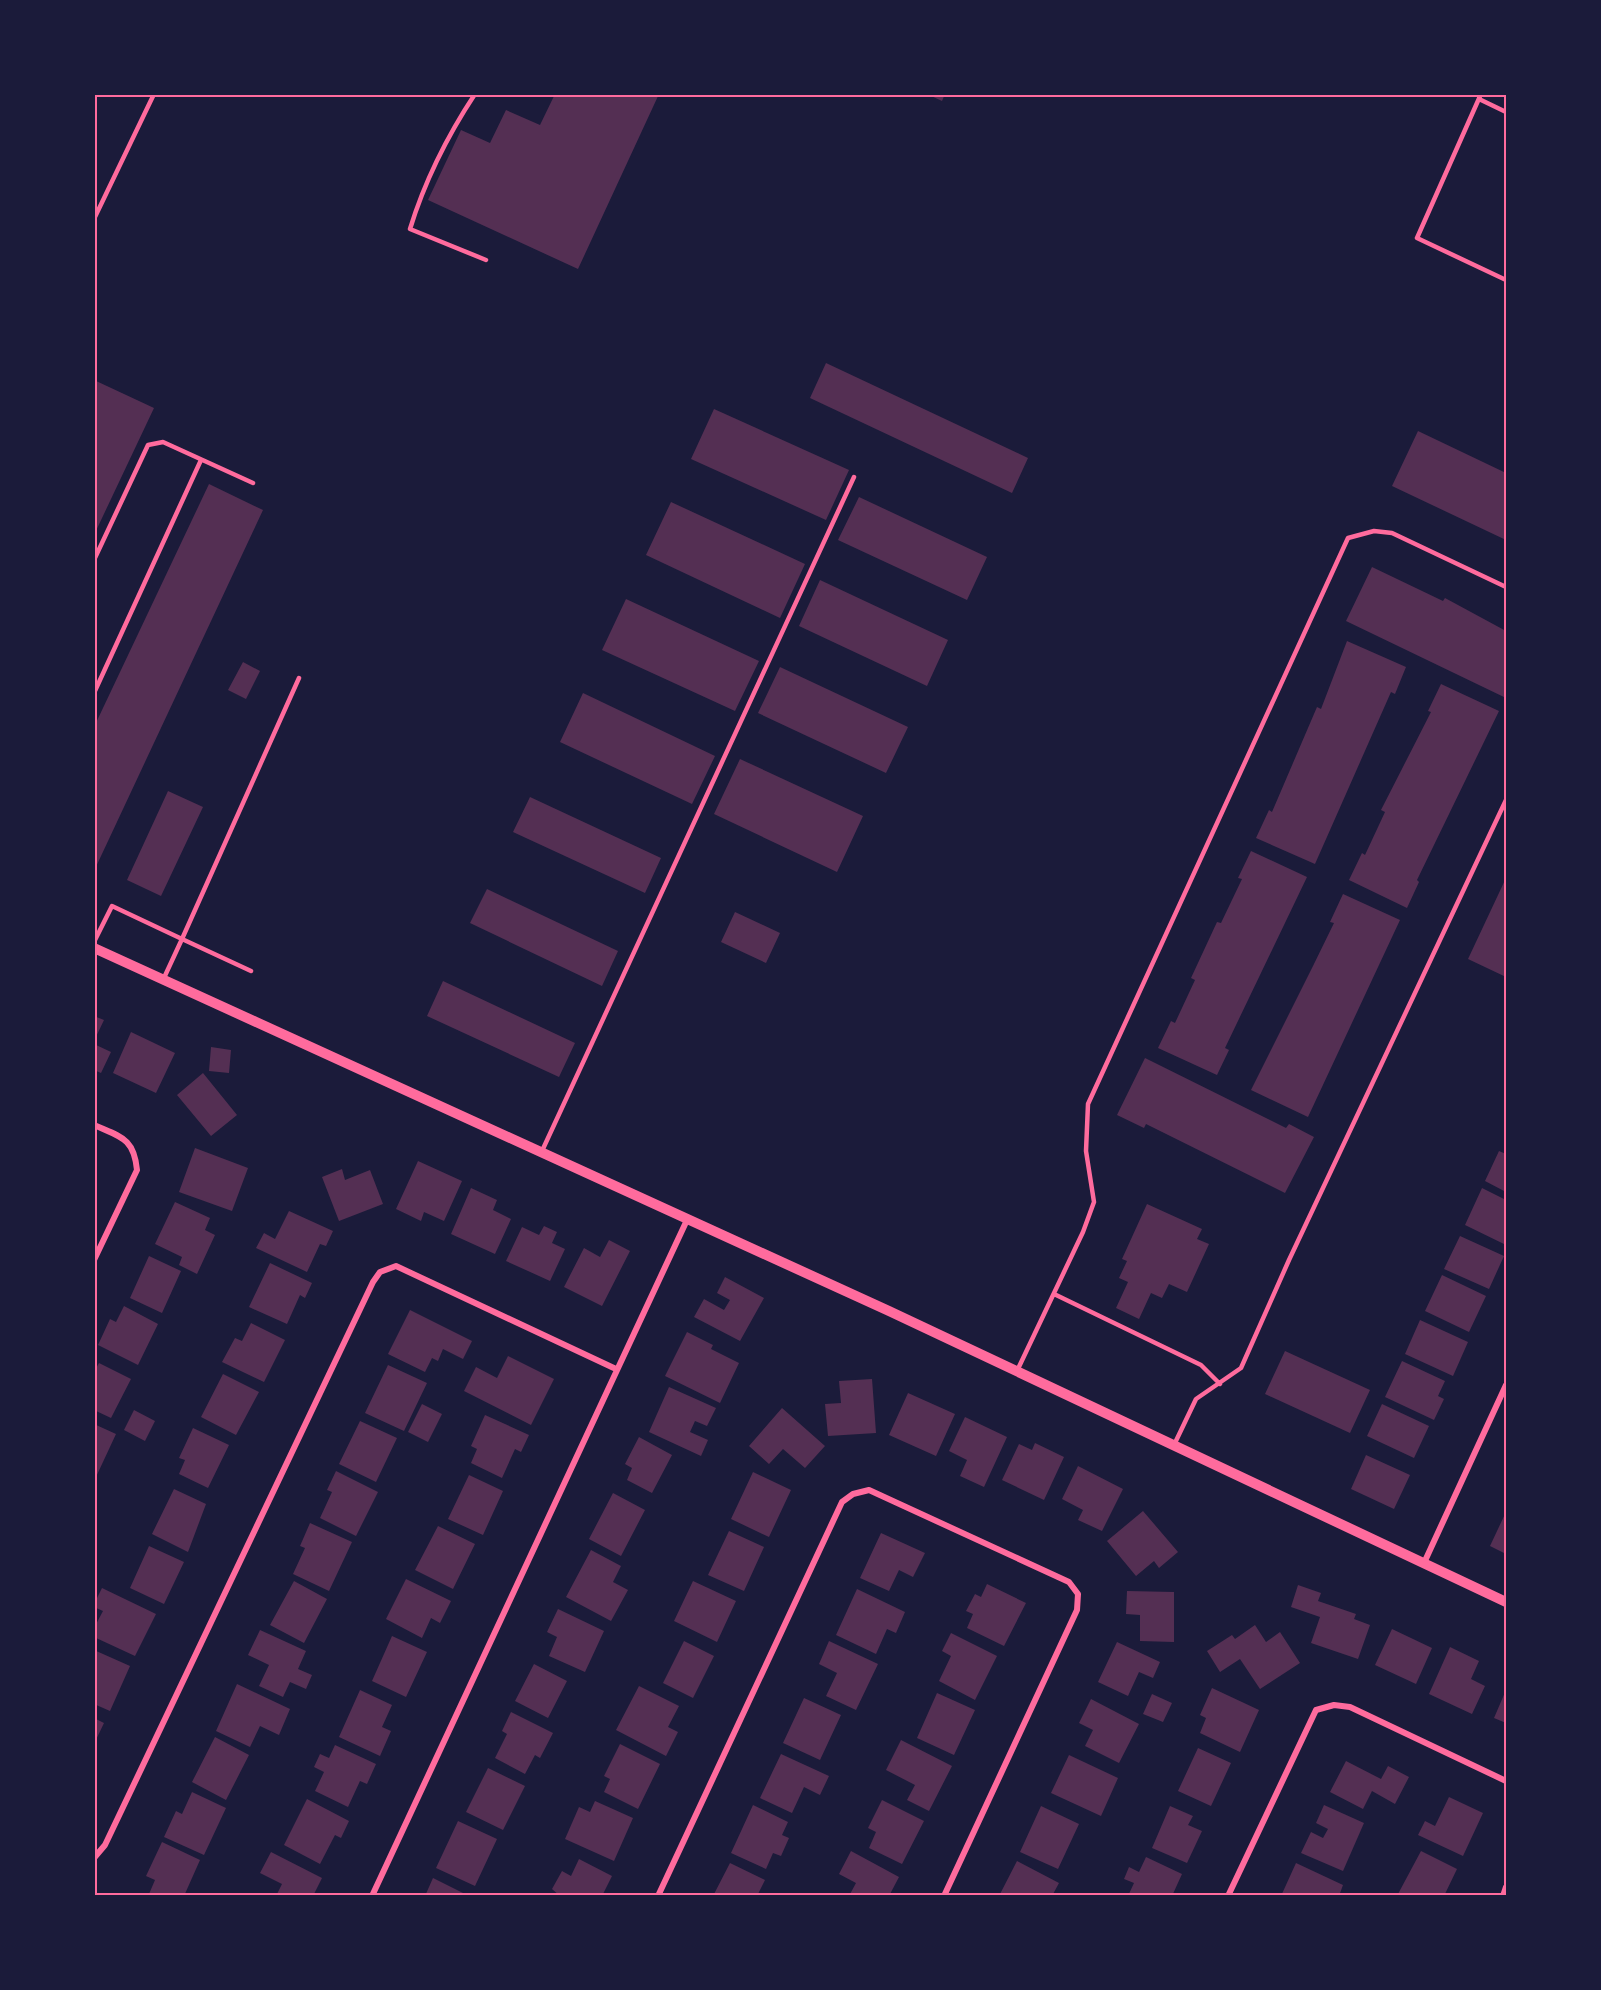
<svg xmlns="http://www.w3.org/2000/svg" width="1601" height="1990" font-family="Inter,sans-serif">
  <rect width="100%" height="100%" fill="#1b1b3a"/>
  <!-- building -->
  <path fill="#542f53" d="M555,94H659L578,269L428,200L461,130L490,143L506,110L540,125Z
    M927,94H945L942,101Z
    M826,363L1028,458L1012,493L810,398Z
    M94,380L154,408L94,535Z
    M714,409L849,470L826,520L691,459Z
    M1418,431L1506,473V540L1392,486Z
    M209,484L263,510L94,871V727Z
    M859,497L987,557L967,600L838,540Z
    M671,502L805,564L780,618L646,555Z
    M1372,567L1443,601L1445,598L1506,631V698L1346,621Z
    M820,580L948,640L927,686L799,626Z
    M626,599L759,661L735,711L602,650Z
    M1347,641L1406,667L1395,694L1391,692L1315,864L1256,838L1269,810L1272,812L1317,707L1321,709Z
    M243,662L260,671L246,699L228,690Z
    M780,667L908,727L886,773L758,713Z
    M1441,684L1499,711L1417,880L1419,882L1407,908L1349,880L1362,853L1365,855L1385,812L1381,810L1431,712L1428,711Z
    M583,693L715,756L692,804L560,742Z
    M740,759L863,816L837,872L714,814Z
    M168,791L203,807L161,896L127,880Z
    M530,797L661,858L645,893L513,832Z
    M1251,851L1307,877L1225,1048L1229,1050L1217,1075L1158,1048L1171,1021L1175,1023L1195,980L1191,978L1217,922L1221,923L1242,879L1238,878Z
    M1506,878V977L1468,959Z
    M487,889L618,951L602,986L470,923Z
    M1343,894L1400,920L1308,1117L1251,1090L1313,966L1334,923L1330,922Z
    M735,912L780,933L766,963L721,942Z
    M443,981L575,1043L559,1077L427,1016Z
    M94,1016L104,1020L94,1041Z
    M131,1032L175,1053L156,1093L113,1073Z
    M94,1044L111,1052L101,1073L94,1070Z
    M211,1047L231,1050L229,1073L209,1071Z
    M1145,1058L1286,1128L1289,1124L1314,1137L1285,1193L1146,1124L1144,1128L1117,1115Z
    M203,1073L237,1115L211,1136L177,1095Z
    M195,1148L248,1168L232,1211L179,1192Z
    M1499,1151L1506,1154V1192L1485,1181Z
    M418,1161L462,1181L444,1221L424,1212L421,1221L396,1209Z
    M342,1169L345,1180L370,1170L383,1204L339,1221L322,1177Z
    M471,1188L497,1200L493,1210L511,1219L495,1254L451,1234Z
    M1482,1188L1506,1200V1245L1465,1225Z
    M175,1202L210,1218L205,1230L215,1235L197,1274L179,1265L182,1257L155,1244Z
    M1147,1204L1202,1229L1197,1239L1209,1244L1187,1292L1169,1284L1162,1298L1151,1293L1139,1319L1116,1308L1128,1282L1119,1278L1127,1261L1122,1259Z
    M289,1211L333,1231L326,1246L320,1244L307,1272L256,1248L264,1233L275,1239Z
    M544,1226L557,1232L552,1243L565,1249L550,1281L506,1261L522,1227L539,1235Z
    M1460,1236L1504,1256L1489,1289L1444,1269Z
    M609,1240L630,1251L602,1306L564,1287L584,1248L600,1257Z
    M149,1256L181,1271L162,1313L130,1298Z
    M270,1263L312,1283L305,1298L300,1295L287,1324L249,1307Z
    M1442,1275L1486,1296L1469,1332L1425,1311Z
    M725,1277L764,1298L740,1341L694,1317L704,1299L724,1310L730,1300L717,1293Z
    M124,1306L158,1324L138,1365L98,1345L110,1319L116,1322Z
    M410,1310L472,1341L463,1359L443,1349L438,1361L432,1358L425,1372L388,1354Z
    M1420,1320L1468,1342L1453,1376L1405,1354Z
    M251,1323L285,1340L264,1382L222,1362L235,1338L242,1341Z
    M687,1332L713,1345L711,1349L739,1363L720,1403L665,1376Z
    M1285,1351L1370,1390L1350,1433L1265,1394Z
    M508,1356L554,1379L531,1425L464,1391L476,1367L497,1378Z
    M1402,1361L1445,1381L1438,1396L1444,1399L1434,1420L1385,1397Z
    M99,1363L131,1379L111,1418L94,1410V1372Z
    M388,1365L427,1383L404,1431L365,1413Z
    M223,1374L259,1392L236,1435L201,1417Z
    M872,1379L876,1433L828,1436L825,1404L841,1403L839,1381Z
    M669,1387L716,1408L707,1426L695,1421L690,1432L708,1440L701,1456L649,1432Z
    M908,1393L955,1414L936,1456L889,1435Z
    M422,1404L442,1414L428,1442L408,1432Z
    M1382,1404L1429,1426L1414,1458L1367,1436Z
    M782,1408L825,1446L805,1468L783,1449L769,1464L749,1446Z
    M134,1410L155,1421L145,1441L124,1430Z
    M485,1415L529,1435L521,1452L515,1449L502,1478L471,1463L477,1449L471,1446Z
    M965,1417L1007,1437L984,1487L960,1476L967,1460L949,1451Z
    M360,1421L397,1438L376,1482L339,1464Z
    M94,1424L116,1434L96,1477L94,1476Z
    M193,1428L229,1445L208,1488L179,1474L185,1460L179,1458Z
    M639,1437L672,1455L652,1493L627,1480L632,1468L625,1464Z
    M1035,1443L1064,1457L1044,1500L1002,1480L1019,1444L1032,1450Z
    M1366,1455L1410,1475L1394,1509L1351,1489Z
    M1078,1466L1123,1489L1102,1531L1078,1520L1083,1510L1062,1499Z
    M336,1471L378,1492L356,1536L320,1518L332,1492L327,1490Z
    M753,1472L791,1490L769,1537L731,1519Z
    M469,1475L503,1491L483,1535L448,1519Z
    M174,1489L206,1504L188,1552L152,1534Z
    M613,1493L645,1510L621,1556L589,1539Z
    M1143,1511L1178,1552L1159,1568L1154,1561L1136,1576L1107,1541Z
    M1505,1514L1506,1515V1554L1490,1546Z
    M310,1523L352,1542L329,1591L293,1574L305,1548L300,1546Z
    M438,1526L475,1544L453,1589L415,1570Z
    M729,1531L764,1547L744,1591L708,1575Z
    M881,1533L925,1553L913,1577L899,1570L889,1591L860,1578Z
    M149,1546L184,1562L164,1604L130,1588Z
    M591,1550L621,1566L613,1582L628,1590L611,1621L566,1597Z
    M406,1579L451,1601L440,1623L431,1618L422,1638L386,1619Z
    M294,1581L327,1599L304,1643L270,1625Z
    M693,1581L736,1601L717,1642L674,1621Z
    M987,1584L1026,1603L1004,1646L967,1628L973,1614L966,1611L975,1594L981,1597Z
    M1298,1585L1321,1593L1318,1601L1356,1614L1354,1619L1370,1625L1358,1659L1311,1643L1320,1617L1291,1607Z
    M102,1588L156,1614L135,1656L94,1637V1628L103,1611L94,1607V1604Z
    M857,1589L905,1612L896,1633L887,1629L876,1654L836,1635Z
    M1127,1591L1174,1592V1642L1140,1641V1615L1126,1614Z
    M558,1609L604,1631L585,1672L549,1656L557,1637L547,1632Z
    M1255,1625L1266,1642L1280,1632L1300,1663L1260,1689L1240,1659L1220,1672L1207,1651L1232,1635L1235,1639Z
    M1392,1629L1432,1648L1416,1684L1375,1665Z
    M260,1630L306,1651L298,1669L312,1675L306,1689L290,1682L283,1697L259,1686L269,1665L248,1655Z
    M951,1633L997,1656L975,1700L939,1681L951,1656L942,1651Z
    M392,1636L427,1652L406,1697L372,1681Z
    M684,1641L714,1656L693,1698L663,1683Z
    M829,1641L878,1664L856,1710L826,1696L837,1673L819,1664Z
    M1117,1642L1160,1662L1153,1678L1139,1672L1128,1696L1098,1682Z
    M1450,1647L1479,1661L1471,1679L1485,1686L1472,1714L1429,1694Z
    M94,1650L130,1666L110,1711L94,1704Z
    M534,1664L567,1681L548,1718L515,1701Z
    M237,1684L290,1709L279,1735L260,1726L250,1747L216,1731Z
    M639,1686L679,1706L668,1727L678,1732L666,1756L616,1730Z
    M1212,1688L1259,1710L1240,1752L1200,1733L1206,1718L1200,1715Z
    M360,1690L392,1705L382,1727L391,1731L380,1756L339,1737Z
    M1506,1690V1723L1494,1718Z
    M937,1693L975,1710L954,1755L917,1738Z
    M1152,1694L1172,1703L1163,1722L1143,1714Z
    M804,1698L841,1715L820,1760L783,1743Z
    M1091,1699L1139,1724L1119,1763L1085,1746L1093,1730L1079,1723Z
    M511,1712L553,1733L540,1758L535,1755L525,1774L495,1758L507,1734L502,1731Z
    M94,1718L104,1723L94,1744Z
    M215,1737L249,1755L226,1800L192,1782Z
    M901,1740L952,1766L929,1811L907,1800L915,1785L886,1770Z
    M620,1744L660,1764L638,1809L604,1792L610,1779L604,1776Z
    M335,1745L376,1764L367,1784L360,1781L348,1807L315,1791L324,1772L314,1767L320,1754L329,1758Z
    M1198,1748L1231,1763L1211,1806L1178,1791Z
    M781,1754L829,1776L820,1795L804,1787L792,1813L760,1798Z
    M1069,1755L1118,1778L1101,1816L1051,1793Z
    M1346,1761L1381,1779L1388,1766L1409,1777L1395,1804L1372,1791L1363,1809L1330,1792Z
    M488,1768L525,1786L503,1830L466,1812Z
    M192,1792L226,1808L204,1855L164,1837L176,1811L182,1814Z
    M1449,1797L1483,1813L1463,1856L1418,1835L1425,1821L1435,1826Z
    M307,1799L349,1821L341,1838L335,1835L320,1864L284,1845Z
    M882,1800L924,1821L902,1864L869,1848L876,1832L868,1828Z
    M595,1801L633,1818L614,1861L565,1839L579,1807L590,1812Z
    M753,1805L788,1822L782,1835L789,1838L781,1856L773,1853L766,1869L731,1853Z
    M1324,1805L1364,1823L1343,1871L1301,1853L1311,1832L1323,1838L1328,1829L1316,1823Z
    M1041,1806L1079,1824L1058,1869L1020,1852Z
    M1170,1806L1193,1816L1188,1825L1202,1831L1187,1863L1152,1848Z
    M458,1821L497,1839L475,1886L436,1868Z
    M162,1842L200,1860L184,1896L149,1894L155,1880L146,1876Z
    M851,1851L899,1877L889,1896H849L856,1883L839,1874Z
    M1421,1851L1457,1869L1444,1896L1398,1894Z
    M271,1852L322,1878L313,1896H276L282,1884L260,1873Z
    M1146,1857L1182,1874L1172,1896H1128L1134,1883L1124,1879L1129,1867L1139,1872Z
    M579,1859L612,1876L602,1896H560L552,1889L562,1871L571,1876Z
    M1017,1861L1059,1883L1052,1896L1045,1893L1043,1896H999Z
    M730,1863L765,1880L757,1896H713Z
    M1296,1863L1343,1885L1339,1896H1281Z
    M433,1878L469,1896H425Z"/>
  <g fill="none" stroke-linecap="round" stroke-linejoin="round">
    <!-- service -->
    <path stroke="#ff6b9d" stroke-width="4.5" d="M475,94C446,138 425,180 410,229L486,260
      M1481,94L1417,238L1506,280
      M1479,99L1506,112
      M94,219L154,94
      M94,560L148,445L163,442L253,483
      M94,693L201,460
      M94,942L112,906L182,939L163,980
      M251,971L182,939L299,678
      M542,1151L854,477
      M1054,1294L1201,1365L1220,1384
      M1017,1371L1083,1232L1094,1202L1086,1151L1088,1104L1348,538L1374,531L1392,533L1506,587
      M1174,1445L1196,1399L1241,1368L1289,1260L1506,800"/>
    <!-- minor -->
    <path stroke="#ff6b9d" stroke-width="6" d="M94,1125C121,1137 134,1138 137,1170L94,1260
      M1424,1563L1506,1385
      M94,1858L105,1845L373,1282L380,1272L396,1266L616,1369
      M372,1896L687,1220
      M658,1896L842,1502L853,1494L869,1490L1069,1582L1078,1594L1077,1610L944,1896
      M1228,1896L1316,1710L1334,1705L1350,1707L1506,1781
      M1503,1896L1506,1887"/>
    <!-- tertiary -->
    <path stroke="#ff6b9d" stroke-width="10" d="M94,948L889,1311L1506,1602"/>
  </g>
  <!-- border -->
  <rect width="1601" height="1990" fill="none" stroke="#1b1b3a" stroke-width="192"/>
  <rect x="96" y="96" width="1409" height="1798" fill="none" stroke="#ff6b9d" stroke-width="2"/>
</svg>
